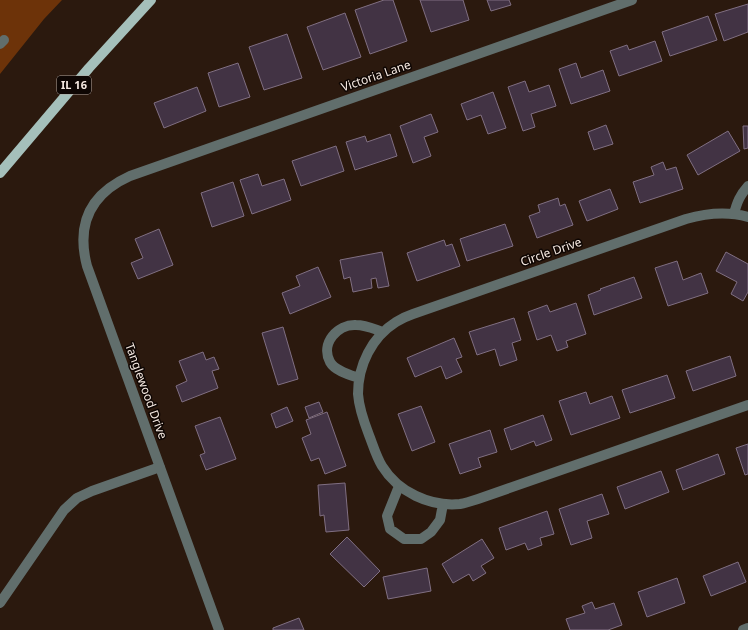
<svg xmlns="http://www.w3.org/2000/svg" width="748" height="630" font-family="'Noto Sans',sans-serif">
  <rect width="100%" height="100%" fill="#2b190e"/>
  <!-- green -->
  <path fill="#6d3309" d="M0,0H62L44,19L0,74Z"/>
  <!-- building -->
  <path fill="#423344" stroke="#806f82" d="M384,0H393L407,41L370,54L355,10Z
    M420,0H463L469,20L431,32Z
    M487,0H509L511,5L491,11Z
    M748,4V32L724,41L715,14Z
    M345,13L361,57L323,70L307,27Z
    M708,16L717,40L670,56L662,32Z
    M287,34L302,78L264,90L249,47Z
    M655,41L662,61L619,76L610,51L627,45L629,50Z
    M238,63L250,97L219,107L208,73Z
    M576,63L581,78L603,70L610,91L571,104L559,69Z
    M525,81L529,92L549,85L556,106L531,114L535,127L523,131L508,87Z
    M197,87L206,111L164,128L154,103Z
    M493,92L506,128L488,134L481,115L467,120L461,104Z
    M431,114L438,132L424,137L431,156L413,163L400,126Z
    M606,125L613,144L594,150L588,132Z
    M743,126H748V148L744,149Z
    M728,131L740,151L698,175L687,155Z
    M390,134L397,156L355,170L346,142L365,136L367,142Z
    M336,146L344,171L301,186L292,161Z
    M663,162L666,170L676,167L683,189L640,203L633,182L654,175L651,167Z
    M258,174L262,186L284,179L291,200L252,214L240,180Z
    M233,182L244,216L212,227L201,193Z
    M610,189L618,209L587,221L579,201Z
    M558,198L560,206L565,204L573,225L537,238L529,216L540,212L538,205Z
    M505,224L513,246L467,261L460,239Z
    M159,229L173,265L138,279L131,263L143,258L135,239Z
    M444,240L446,246L452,244L460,266L417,281L407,253Z
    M382,252L389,286L378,288L376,278L371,279L372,288L353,292L350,277L344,279L340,260Z
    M726,252L748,264V292L743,301L731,294L737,282L716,271Z
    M677,261L683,280L701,273L708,293L668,306L655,268Z
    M318,267L331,297L290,314L282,293L300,286L296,276Z
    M634,277L642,298L594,315L588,295L601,290L600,289Z
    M576,303L586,334L566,341L568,347L557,351L551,335L537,340L528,312L547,305L550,312Z
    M514,318L521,340L512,343L517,360L500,366L495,349L477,355L469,332Z
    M283,327L298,379L278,385L262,333Z
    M454,338L462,357L456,359L462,372L446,379L441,366L415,377L407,358Z
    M203,352L206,360L214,357L219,369L212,371L218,388L182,402L176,386L187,381L179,361Z
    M730,356L736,376L693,391L686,371Z
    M667,375L675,398L630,413L622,390Z
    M586,392L590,404L612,396L620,418L571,435L559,401Z
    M319,402L323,412L309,418L305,407Z
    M421,406L435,442L412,451L398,414Z
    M287,407L293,421L276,428L271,414Z
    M327,412L346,466L325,474L319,458L311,461L302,438L311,434L306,420Z
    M543,415L552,440L536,446L534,441L511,450L504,429Z
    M220,417L236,459L206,470L200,455L205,453L195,426Z
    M490,430L497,452L478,458L481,467L460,474L449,444Z
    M748,444V474L745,475L736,448Z
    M718,454L725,474L683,490L676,470Z
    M661,471L669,492L625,509L617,487Z
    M345,483L349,530L326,532L324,515L320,516L318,485Z
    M602,494L609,514L587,521L592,538L571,545L559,509Z
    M547,511L554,534L540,538L542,545L528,550L525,543L506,550L499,528Z
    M347,537L380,571L364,587L330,554Z
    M482,539L494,558L481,566L486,573L473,581L469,574L453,583L442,564Z
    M738,562L746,582L711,596L703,576Z
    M427,568L431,591L388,599L383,577Z
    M677,578L685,603L647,617L638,592Z
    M592,602L595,609L614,603L622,625L608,630H570L566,619L585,613L582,606Z
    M299,618L304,630H273V628Z"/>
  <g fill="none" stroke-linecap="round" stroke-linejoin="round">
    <!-- minor -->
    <path stroke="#616e6c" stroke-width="10" d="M0,44L4,40
      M734,214C737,202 740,195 748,186
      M748,217C727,211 707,213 686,219L413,314C407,316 401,319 396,322C372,337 358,365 358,394C359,408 364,422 369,435C373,445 376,456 382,466C398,492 430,507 460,504C466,503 472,501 478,499L748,405
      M359,378C350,375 335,371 330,362C320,343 338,324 356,325C366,325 374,329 383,332
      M399,486L387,516L390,529L404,539H421L431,532L440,520L443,504
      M0,603L64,510L77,498L92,491L160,467
      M219,630L87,266C76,224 90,194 130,176L632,0
      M743,630L748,628"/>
    <!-- major -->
    <path stroke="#a5c0bb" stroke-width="10" d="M0,173L89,68L151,0"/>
  </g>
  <g text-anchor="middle" stroke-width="3" stroke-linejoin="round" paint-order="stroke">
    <!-- shield labels -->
    <rect fill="#0e0603" stroke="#b1a69f" stroke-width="1" x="57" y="76" width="34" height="18" rx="3"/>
    <g font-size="11" font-weight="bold" fill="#f7eae2">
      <text x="74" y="89">IL 16</text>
    </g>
    <!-- street labels -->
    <g font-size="12" fill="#f7eae2" stroke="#0e0603">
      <text transform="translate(376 76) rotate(-19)" y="4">Victoria Lane</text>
      <text transform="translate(551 252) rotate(-19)" y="4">Circle Drive</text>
      <text transform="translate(146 391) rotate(70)" y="4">Tanglewood Drive</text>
    </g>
  </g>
</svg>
